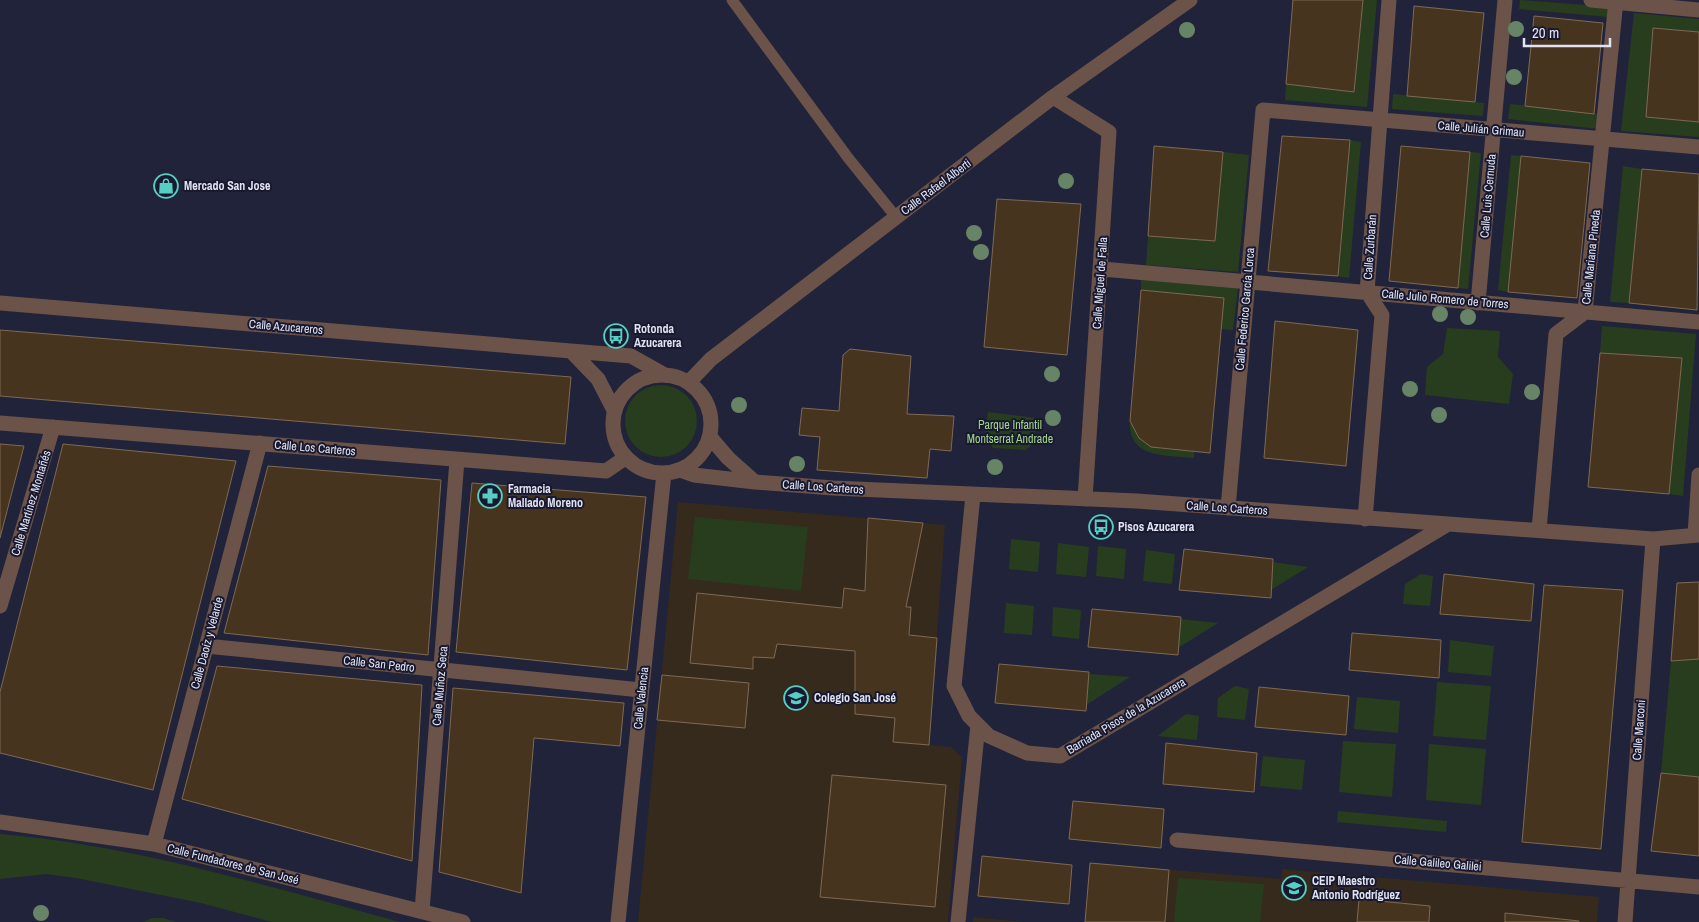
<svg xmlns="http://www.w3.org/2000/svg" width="1699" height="922" font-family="'Archivo Narrow',sans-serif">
  <rect width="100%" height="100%" fill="#21233a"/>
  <!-- education -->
  <path fill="#362a1c" d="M678,502L945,525L929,745L951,747L962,757L948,922H638Z
    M1090,863L1281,879L1282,869L1599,897L1597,922H1085Z
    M973,917L1024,922H973Z"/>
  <!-- green -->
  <path fill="#283d1e" d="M1363,0H1377L1367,107L1285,100L1286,84L1354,92Z
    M1520,0L1610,7L1609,17L1519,9Z
    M1634,13L1699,19V32L1653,28L1646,117L1699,122V137L1621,131Z
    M1393,94L1484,103L1483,116L1392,109Z
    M1510,104L1600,114L1599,129L1508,119Z
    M1350,140L1361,142L1349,278L1338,276Z
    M1223,152L1249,155L1238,272L1146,265L1148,236L1215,240Z
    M1470,152L1481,153L1468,289L1458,288Z
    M1511,155L1521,156L1508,292L1498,290Z
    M1623,166L1642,169L1629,303L1610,302Z
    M1141,278L1238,288L1233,330L1221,329L1224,298L1141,290Z
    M1602,326L1696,334L1683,496L1669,494L1682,358L1600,353Z
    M1447,328L1500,331L1498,357L1513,374L1509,404L1425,395L1427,367L1443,354Z
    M625 421a36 36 0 1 1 72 0a36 36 0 1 1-72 0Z
    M988,412L1037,418L1034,443L1026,450L993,448L985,437Z
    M1130,421C1149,454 1159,448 1194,451V458C1166,455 1128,459 1130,421Z
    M695,517L808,527L801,591L688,579Z
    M1011,539L1040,542L1038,572L1009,569Z
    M1058,543L1089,547L1086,577L1056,574Z
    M1098,546L1126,549L1124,579L1096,576Z
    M1146,550L1175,554L1172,584L1143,581Z
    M1273,562L1308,567L1271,590Z
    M1421,574L1433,576L1430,606L1403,604L1405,584Z
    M1006,603L1034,606L1032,635L1004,633Z
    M1053,607L1081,610L1079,639L1052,636Z
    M1181,619L1218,623L1178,648Z
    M1450,640L1494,646L1491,676L1448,672Z
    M1699,659V777L1661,773L1671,661Z
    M1089,674L1130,677L1086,705Z
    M1437,682L1491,686L1486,740L1433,736Z
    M1235,686L1249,689L1245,720L1217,717L1218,698Z
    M1357,697L1400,701L1398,733L1354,729Z
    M1186,714L1199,716L1197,740L1158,736Z
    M1343,741L1396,744L1392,797L1339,792Z
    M1429,744L1486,749L1481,805L1426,800Z
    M1263,756L1305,760L1302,790L1260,786Z
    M1338,811L1447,821L1446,832L1337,822Z
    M0,834C135,845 269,887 400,922H272L201,903L76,878L46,874L0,879Z
    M1178,878L1264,884L1260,922H1174Z
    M152,918H163L176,922H143Z"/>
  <!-- building -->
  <path fill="#47341f" stroke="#7f6953" d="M1293,0H1363L1354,92L1286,84Z
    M1414,6L1484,13L1475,102L1407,96Z
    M1534,16L1603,23L1594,114L1525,106Z
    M1653,28L1699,32V122L1646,117Z
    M1282,136L1350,140L1338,276L1268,271Z
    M1154,146L1223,152L1215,241L1148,236Z
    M1401,146L1470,152L1458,288L1389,281Z
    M1521,156L1590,163L1577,298L1508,292Z
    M1642,169L1699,174L1697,310L1629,303Z
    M997,199L1081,204L1067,355L984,347Z
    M1141,290L1224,298L1210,453L1151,447L1139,438L1130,421Z
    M1275,321L1358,330L1346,466L1264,458Z
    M0,330L571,377L565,444L0,396Z
    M850,349L911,356L907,414L954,416L951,451L930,449L927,478L817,470L820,437L799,435L802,408L839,411L843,355Z
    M1600,353L1682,358L1669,494L1588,487Z
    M0,444L24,446L0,538Z
    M63,444L236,461L153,790L0,753V692Z
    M268,466L441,480L428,655L224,633Z
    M472,483L646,497L627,670L456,652Z
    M868,518L923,523L906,607H911L909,635L937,638L929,745L893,742L895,718L855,714V651L777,644L774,658L753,657V669L690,663L697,593L842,608L844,588L865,591Z
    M1184,549L1273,559L1271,598L1179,590Z
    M1444,574L1534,584L1531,621L1440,614Z
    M1699,582V659L1671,661L1677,583Z
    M1544,585L1623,590L1601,849L1522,842Z
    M1092,609L1181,617L1178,655L1088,647Z
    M1352,633L1441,640L1439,678L1349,670Z
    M999,664L1089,672L1086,711L995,703Z
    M217,666L422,685L412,861L182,799Z
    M662,675L749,683L745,728L657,720Z
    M1259,687L1349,696L1346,735L1255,727Z
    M453,688L624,703L620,746L534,738L521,893L439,872Z
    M1166,743L1257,753L1254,792L1163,784Z
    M1661,773L1699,777V856L1651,851Z
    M832,775L946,785L935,907L820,897Z
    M1073,801L1164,809L1161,848L1069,839Z
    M982,856L1072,865L1069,904L978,896Z
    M1090,863L1169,870L1165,922H1085Z
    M1359,899L1430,906L1429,922H1357Z
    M1505,913L1579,921V922H1505Z"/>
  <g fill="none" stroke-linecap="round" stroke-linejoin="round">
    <!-- lane -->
    <path stroke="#6c5349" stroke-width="11" d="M732,0L849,159L896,217"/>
    <!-- street -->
    <path stroke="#6c5349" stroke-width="15" d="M1591,0L1699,10
      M1053,97L1109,132L1085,499
      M1102,269L1699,322
      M0,303L631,356L663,374
      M1478,303L1505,0
      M571,351L598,379L614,410
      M613 424a49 49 0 1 1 98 0a49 49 0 1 1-98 0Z
      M689,382L711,359L1053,97L1190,0
      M0,423L606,471L625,458
      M710,437L728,458L755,482
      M680,470L694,475L755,482L833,488L1137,501L1653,539L1699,535
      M973,495L954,686L969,716L989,736L1027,753L1060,756L1448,524
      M1228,508L1263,110L1699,147
      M1365,519L1382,315L1367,292L1389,0
      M1539,530L1556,334L1585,312L1616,0
      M1695,535L1699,475
      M0,606L53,427
      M206,646L641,690
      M0,822L154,844L463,922
      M1177,840L1699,887
      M154,844L260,443
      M422,911L457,460
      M618,922L664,473
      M958,922L978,725
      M1625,922L1653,539"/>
  </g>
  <!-- trees -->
  <g fill="#688467">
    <circle cx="1516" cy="29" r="8"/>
    <circle cx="1187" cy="30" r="8"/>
    <circle cx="1514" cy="77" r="8"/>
    <circle cx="1066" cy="181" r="8"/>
    <circle cx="974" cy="233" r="8"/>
    <circle cx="981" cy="252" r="8"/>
    <circle cx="1440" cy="314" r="8"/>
    <circle cx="1468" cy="317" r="8"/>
    <circle cx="1052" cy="374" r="8"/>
    <circle cx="1410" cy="389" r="8"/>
    <circle cx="1532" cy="392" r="8"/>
    <circle cx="739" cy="405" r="8"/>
    <circle cx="1439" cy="415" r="8"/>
    <circle cx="1053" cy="418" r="8"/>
    <circle cx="797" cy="464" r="8"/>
    <circle cx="995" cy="467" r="8"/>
    <circle cx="41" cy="913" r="8"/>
  </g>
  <!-- icons -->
  <defs>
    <g id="shop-ring" transform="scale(1.25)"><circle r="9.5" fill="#18192f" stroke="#56cec4" stroke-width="1.5"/><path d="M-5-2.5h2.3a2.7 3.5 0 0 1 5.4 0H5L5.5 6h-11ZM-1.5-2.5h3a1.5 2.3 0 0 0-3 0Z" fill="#56cec4"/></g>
    <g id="bus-ring" transform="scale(1.25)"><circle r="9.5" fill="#18192f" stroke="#56cec4" stroke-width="1.5"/><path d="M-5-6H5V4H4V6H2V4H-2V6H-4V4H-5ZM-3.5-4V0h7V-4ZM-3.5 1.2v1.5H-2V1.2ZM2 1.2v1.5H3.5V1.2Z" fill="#56cec4"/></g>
    <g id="pharmacy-ring" transform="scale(1.25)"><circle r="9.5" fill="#18192f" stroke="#56cec4" stroke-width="1.5"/><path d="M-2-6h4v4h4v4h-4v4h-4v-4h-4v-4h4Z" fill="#56cec4"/></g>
    <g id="school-ring" transform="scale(1.25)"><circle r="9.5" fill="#18192f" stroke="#56cec4" stroke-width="1.5"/><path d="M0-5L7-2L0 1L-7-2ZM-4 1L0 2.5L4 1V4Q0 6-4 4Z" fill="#56cec4"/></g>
  </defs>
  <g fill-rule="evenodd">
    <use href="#shop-ring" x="166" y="186"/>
    <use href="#bus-ring" x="616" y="336"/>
    <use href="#pharmacy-ring" x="490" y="496"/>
    <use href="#bus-ring" x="1101" y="527"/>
    <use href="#school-ring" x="796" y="698"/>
    <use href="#school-ring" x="1294" y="888"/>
  </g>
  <g text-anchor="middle" stroke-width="4" stroke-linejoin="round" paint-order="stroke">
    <!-- street labels -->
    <g font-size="12" fill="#e1e3f3" stroke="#18192f">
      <text transform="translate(1481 129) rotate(5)" y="4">Calle Julián Grimau</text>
      <text transform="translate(936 187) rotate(-37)" y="4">Calle Rafael Alberti</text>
      <text transform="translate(1488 196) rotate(-85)" y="4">Calle Luis Cernuda</text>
      <text transform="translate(1370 247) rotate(-86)" y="4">Calle Zurbarán</text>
      <text transform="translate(1591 257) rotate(-84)" y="4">Calle Mariana Pineda</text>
      <text transform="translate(1100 283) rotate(-86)" y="4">Calle Miguel de Falla</text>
      <text transform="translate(1445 299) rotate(5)" y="4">Calle Julio Romero de Torres</text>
      <text transform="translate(1245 309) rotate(-85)" y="4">Calle Federico García Lorca</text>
      <text transform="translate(286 327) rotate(5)" y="4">Calle Azucareros</text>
      <text transform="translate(315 448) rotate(5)" y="4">Calle Los Carteros</text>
      <text transform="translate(823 487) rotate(4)" y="4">Calle Los Carteros</text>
      <text transform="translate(31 503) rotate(-73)" y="4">Calle Martínez Montañés</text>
      <text transform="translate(1227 508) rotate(4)" y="4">Calle Los Carteros</text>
      <text transform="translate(207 643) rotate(-75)" y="4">Calle Daoíz y Velarde</text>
      <text transform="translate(379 664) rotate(6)" y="4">Calle San Pedro</text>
      <text transform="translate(440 686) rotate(-85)" y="4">Calle Muñoz Seca</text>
      <text transform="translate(641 698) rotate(-84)" y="4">Calle Valencia</text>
      <text transform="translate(1126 716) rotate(-31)" y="4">Barriada Pisos de la Azucarera</text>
      <text transform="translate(1639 730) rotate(-86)" y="4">Calle Marconi</text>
      <text transform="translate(1438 863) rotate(5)" y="4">Calle Galileo Galilei</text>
      <text transform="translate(233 864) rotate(14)" y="4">Calle Fundadores de San José</text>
    </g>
    <!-- poi labels -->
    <g font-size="12" font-weight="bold" fill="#e1e3f3" stroke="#18192f" text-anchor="start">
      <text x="184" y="190">Mercado San Jose</text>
      <text x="634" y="333">Rotonda<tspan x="634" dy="14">Azucarera</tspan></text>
      <text x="508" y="493">Farmacia<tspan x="508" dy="14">Mallado Moreno</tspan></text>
      <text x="1118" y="531">Pisos Azucarera</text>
      <text x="814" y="702">Colegio San José</text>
      <text x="1312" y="885">CEIP Maestro<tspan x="1312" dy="14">Antonio Rodríguez</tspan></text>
    </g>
    <!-- park labels -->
    <g font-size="12" fill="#a2d48b" stroke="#18192f">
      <text x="1010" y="429">Parque Infantil<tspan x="1010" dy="14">Montserrat Andrade</tspan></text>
    </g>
  </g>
  <!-- scale -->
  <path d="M1524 38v8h86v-8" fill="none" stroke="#e1e3f3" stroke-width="2.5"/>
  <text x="1532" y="38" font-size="15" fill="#e1e3f3" stroke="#18192f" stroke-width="4" paint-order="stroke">20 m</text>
</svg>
